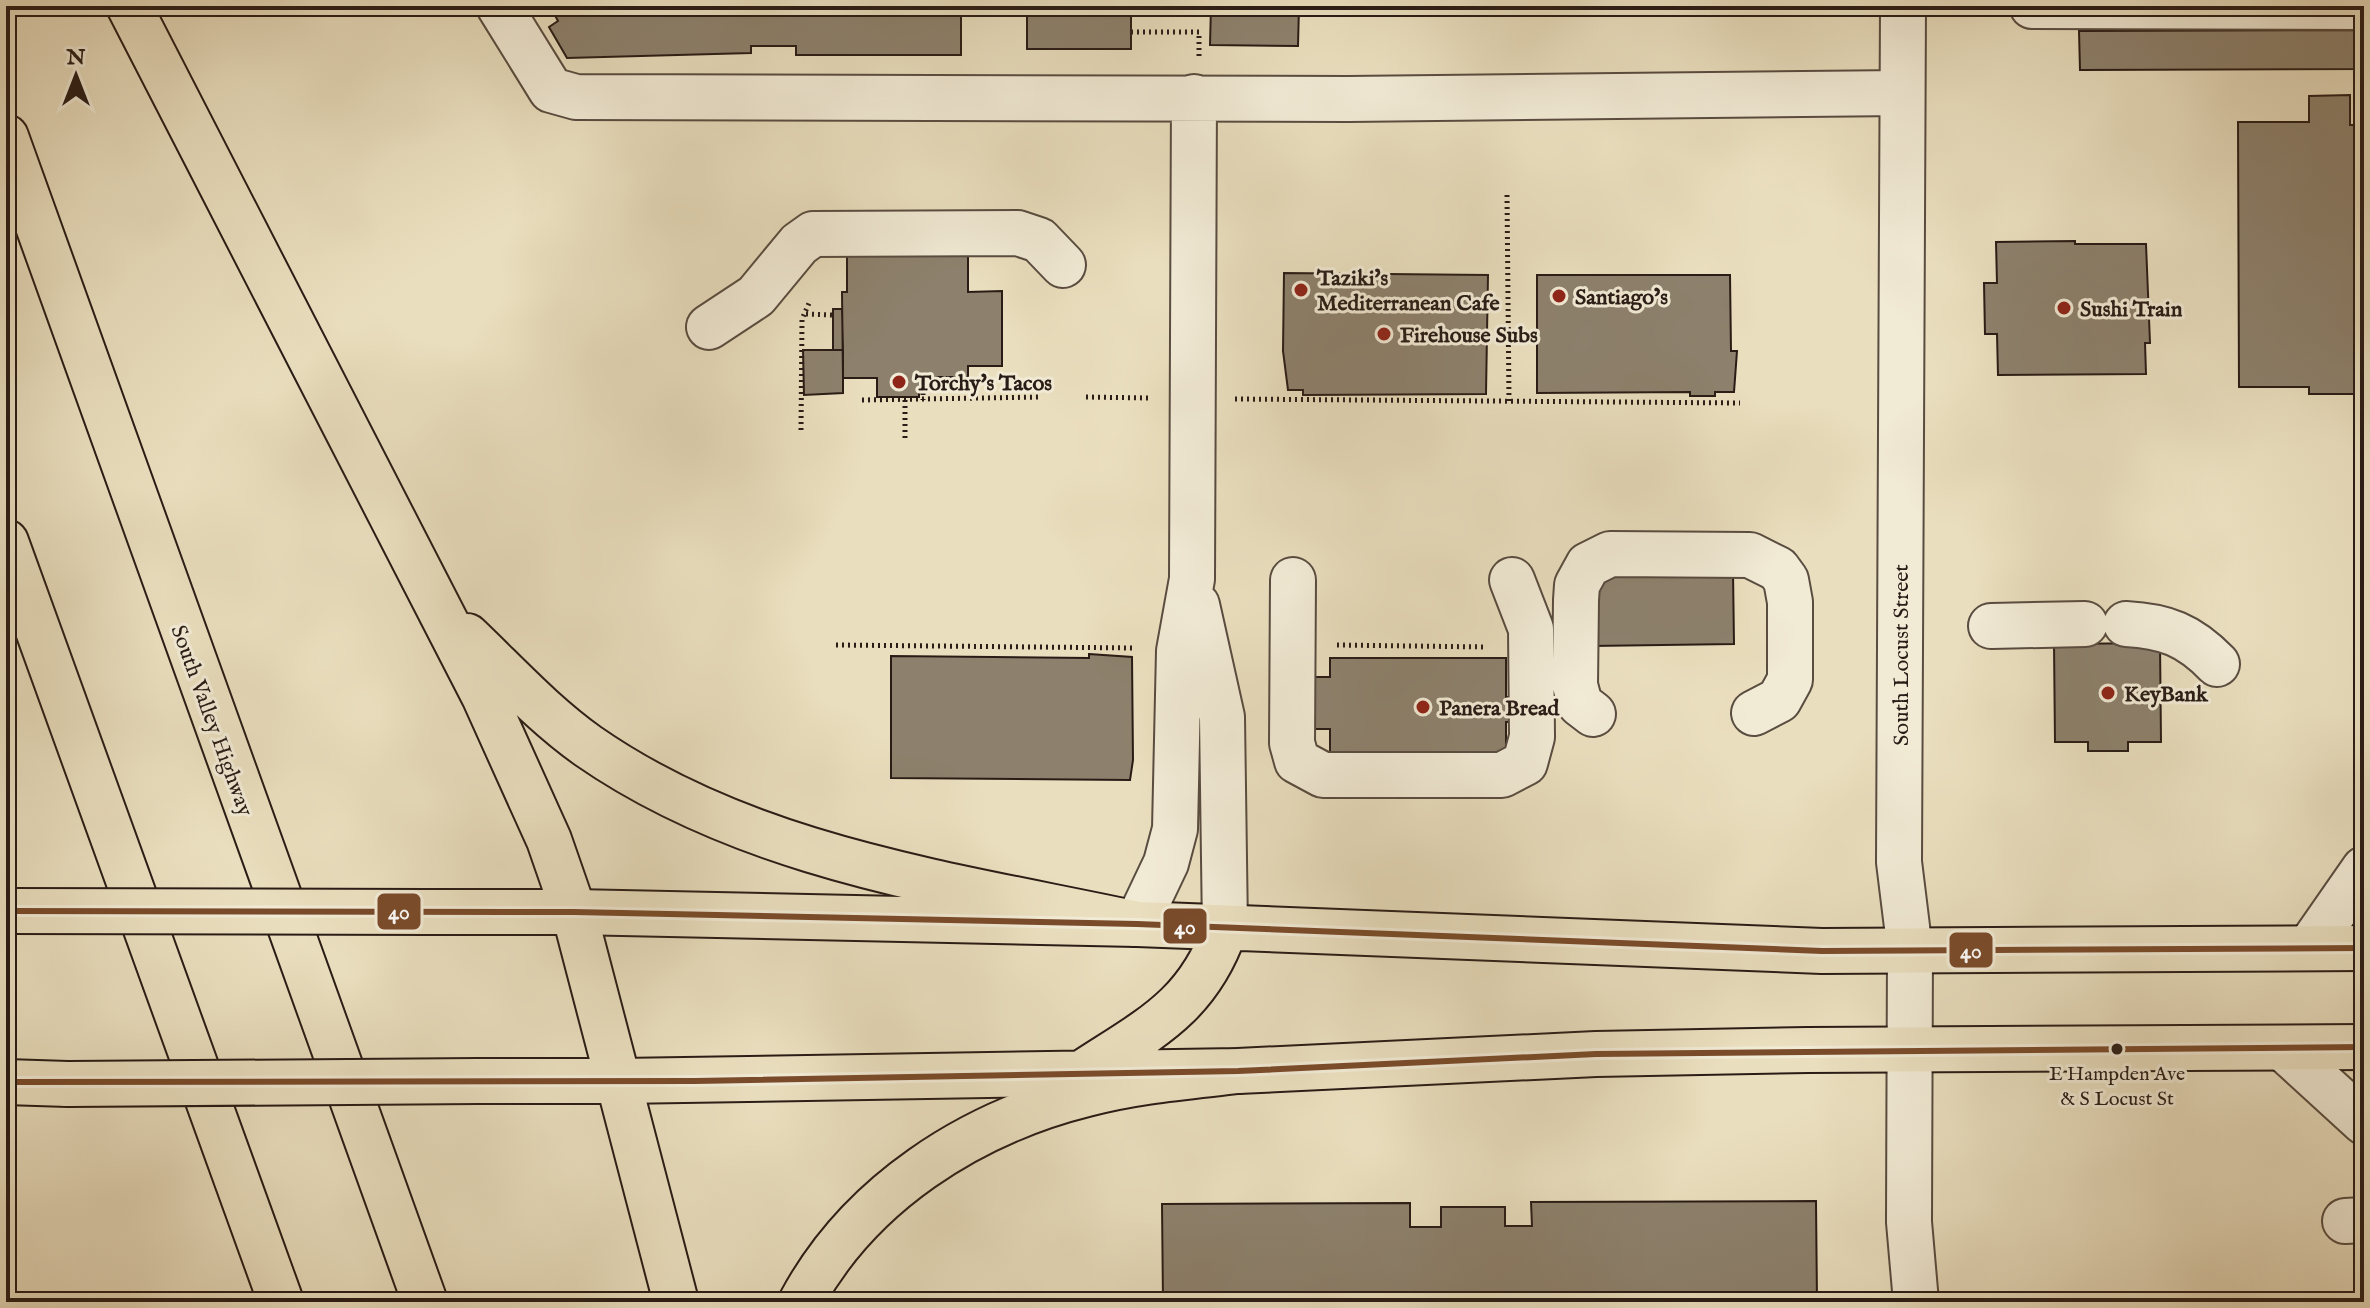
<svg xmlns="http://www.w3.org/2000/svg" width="2370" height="1308" font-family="'IM FELL English',serif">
  <rect width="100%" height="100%" fill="#e9debe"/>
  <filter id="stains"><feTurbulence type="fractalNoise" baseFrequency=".0025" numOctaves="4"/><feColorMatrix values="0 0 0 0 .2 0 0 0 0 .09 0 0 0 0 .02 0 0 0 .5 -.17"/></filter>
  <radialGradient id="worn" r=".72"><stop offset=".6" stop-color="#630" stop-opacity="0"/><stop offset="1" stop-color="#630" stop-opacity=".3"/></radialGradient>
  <!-- building -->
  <path fill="#8d816d" stroke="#291c16" stroke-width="2" d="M550,6H961V55H796V46H751V53L567,58L549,27L558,21Z
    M1027,6H1131V49H1027Z
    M1211,6H1299L1298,46L1210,45Z
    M2364,30V69L2080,70L2079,31Z
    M2350,95V125H2364V394H2309V387H2239L2238,122H2309V96Z
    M2075,241V244H2146L2150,343H2145L2146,374L1998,375L1997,334H1985L1984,283H1997L1996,242Z
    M968,244V292L1002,291V366H968V377H919V397H877V378H843L842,292H847V245Z
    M1284,273L1488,275L1486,394L1303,395V390H1288L1283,351Z
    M1537,275H1730L1731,351H1737L1734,392H1715V396H1690V392L1537,393Z
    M833,309H842L843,350H833Z
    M803,350H843V393L804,395Z
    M1733,572L1734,644L1591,646L1590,578L1642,573Z
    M2160,643L2161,742H2128V751H2088V742H2055L2054,644Z
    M1089,654L1132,657L1133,760L1130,780L891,778V656L1089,658Z
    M1330,658H1506V697H1518V722H1506V753H1330V729H1307V677H1330Z
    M1816,1201L1817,1302H1163L1162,1204L1410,1203V1227H1441V1207H1505V1226H1532L1531,1202Z"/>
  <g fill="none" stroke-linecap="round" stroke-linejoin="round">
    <!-- minor casing -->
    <g stroke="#594c40" stroke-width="48">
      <path id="minor" d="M499,6L551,90L576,97L1348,99L1902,93
        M1903,6L1899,862L1910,951L1909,1222L1916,1302
        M2032,6L2364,7
        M709,327L756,296L799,244L813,234L1018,233L1039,240L1063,265
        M1293,580L1292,743L1297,761L1323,775H1502L1525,763L1532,737L1531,629L1512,580
        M1197,605L1222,717L1225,929
        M2126,624C2165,626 2189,635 2217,664
        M1991,626L2085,624
        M1593,714L1580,704L1575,685L1576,600L1577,585L1588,565L1610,554L1750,555L1778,569L1786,580L1790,602V680L1779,700L1754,713
        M1137,924L1166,863L1175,829L1179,651L1192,579L1194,97
        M2309,948L2364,869
        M2283,1048L2364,1122
        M2345,1221L2364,1220"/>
    </g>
    <!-- major casing -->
    <g stroke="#291c16" stroke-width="48">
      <path id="major" d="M574,912L1137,924L1822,951L2364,948
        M1082,1073C1149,1029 1197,1008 1225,929
        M620,1081L1238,1071L1596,1054L1808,1050L2364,1047"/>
    </g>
    <!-- highway casing -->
    <g stroke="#291c16" stroke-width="48">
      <path id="highway" d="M129,6L484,696L549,840L574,912L676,1302
        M6,137L425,1302
        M6,542L281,1302
        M467,636C507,674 543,714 588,746C749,858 950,884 1137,924
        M427,912H574
        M478,1081H620
        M6,1082L68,1084
        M801,1302C859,1194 970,1123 1087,1094C1136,1081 1187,1077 1238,1071"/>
    </g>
    <!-- path -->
    <path stroke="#291c16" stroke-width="5" stroke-dasharray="2 4" stroke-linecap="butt" d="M1131,32H1199V56
      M1507,195L1509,401
      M806,314L833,315
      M919,391H923V400
      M1086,397L1149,398
      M1235,399L1740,403
      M862,400L1041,397
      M905,400V438
      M801,430L802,319L810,301
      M836,645L1135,648
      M1337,645L1487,647"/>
    <!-- minor -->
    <use href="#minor" stroke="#f1ead5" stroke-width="44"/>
    <!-- major -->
    <use href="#major" stroke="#e9debe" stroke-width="44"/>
    <!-- highway -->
    <use href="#highway" stroke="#e9debe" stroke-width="44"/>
    <!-- highway-bridge casing -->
    <g stroke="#291c16" stroke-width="48" stroke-linecap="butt">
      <path id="highway-bridge" d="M7,911L427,912
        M68,1084L478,1081"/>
    </g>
    <!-- highway-bridge -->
    <use href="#highway-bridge" stroke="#e9debe" stroke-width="44"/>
    <!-- bus-1 casing -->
    <g stroke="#f1ead5" stroke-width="12">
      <path id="bus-1" d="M6,911L574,912L1137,924L1822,951L2364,948
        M6,1082L695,1081L1238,1071L1596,1054L2364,1047"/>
    </g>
    <!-- bus-1 -->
    <use href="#bus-1" stroke="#7a4b2a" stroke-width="6"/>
  </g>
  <!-- markers -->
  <g fill="#8f2418" stroke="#f1ead5" stroke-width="3">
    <circle cx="1301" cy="290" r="8"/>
    <circle cx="1559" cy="296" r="8"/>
    <circle cx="2064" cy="308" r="8"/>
    <circle cx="1384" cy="334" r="8"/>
    <circle cx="899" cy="382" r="8"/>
    <circle cx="2108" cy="693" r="8"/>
    <circle cx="1423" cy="707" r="8"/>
  </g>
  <circle fill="#291c16" stroke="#f1ead5" stroke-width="3" cx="2117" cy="1049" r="7"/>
  <g text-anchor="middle" stroke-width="6" stroke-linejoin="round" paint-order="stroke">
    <!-- bus labels -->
    <g font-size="20" fill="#291c16" stroke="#f1ead5">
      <text x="2117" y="1080">E Hampden Ave<tspan x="2117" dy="25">&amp; S Locust St</tspan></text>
    </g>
    <!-- poi labels -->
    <g font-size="22" font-weight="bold" fill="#291c16" stroke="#f1ead5" text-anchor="start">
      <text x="1317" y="285">Taziki's<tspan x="1317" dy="25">Mediterranean Cafe</tspan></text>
      <text x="1575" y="304">Santiago’s</text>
      <text x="2080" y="316">Sushi Train</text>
      <text x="1400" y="342">Firehouse Subs</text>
      <text x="915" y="390">Torchy's Tacos</text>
      <text x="2124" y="701">KeyBank</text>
      <text x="1439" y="715">Panera Bread</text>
    </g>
    <!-- street labels -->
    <g font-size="22" fill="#291c16" stroke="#f1ead5">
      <text transform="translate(1900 655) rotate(-90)" y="8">South Locust Street</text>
      <text transform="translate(213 720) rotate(70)" y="8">South Valley Highway</text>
    </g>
  </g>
  <g stroke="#f1ead5" stroke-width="3">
    <rect x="376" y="892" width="46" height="39" rx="8" fill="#7a4b2a"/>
    <rect x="1162" y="907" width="46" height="38" rx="8" fill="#7a4b2a"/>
    <rect x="1948" y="931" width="46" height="38" rx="8" fill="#7a4b2a"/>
  </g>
  <g font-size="22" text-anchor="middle" font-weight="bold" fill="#fff">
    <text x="399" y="919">40</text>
    <text x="1185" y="934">40</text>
    <text x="1971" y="958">40</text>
  </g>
  <!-- margin -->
  <rect width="2370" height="1308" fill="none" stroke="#e9debe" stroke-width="32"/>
  <rect x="8" y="8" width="2354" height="1292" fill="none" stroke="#291c16" stroke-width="4"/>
  <rect x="16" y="16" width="2338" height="1276" fill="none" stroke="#291c16" stroke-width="2"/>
  <!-- north arrow -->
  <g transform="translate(76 76)" stroke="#f1ead5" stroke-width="6" paint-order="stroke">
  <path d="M0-6L14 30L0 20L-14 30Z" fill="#291c16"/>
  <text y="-12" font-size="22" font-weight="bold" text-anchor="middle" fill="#291c16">N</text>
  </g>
  <rect width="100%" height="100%" filter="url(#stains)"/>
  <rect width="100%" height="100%" fill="url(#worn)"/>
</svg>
